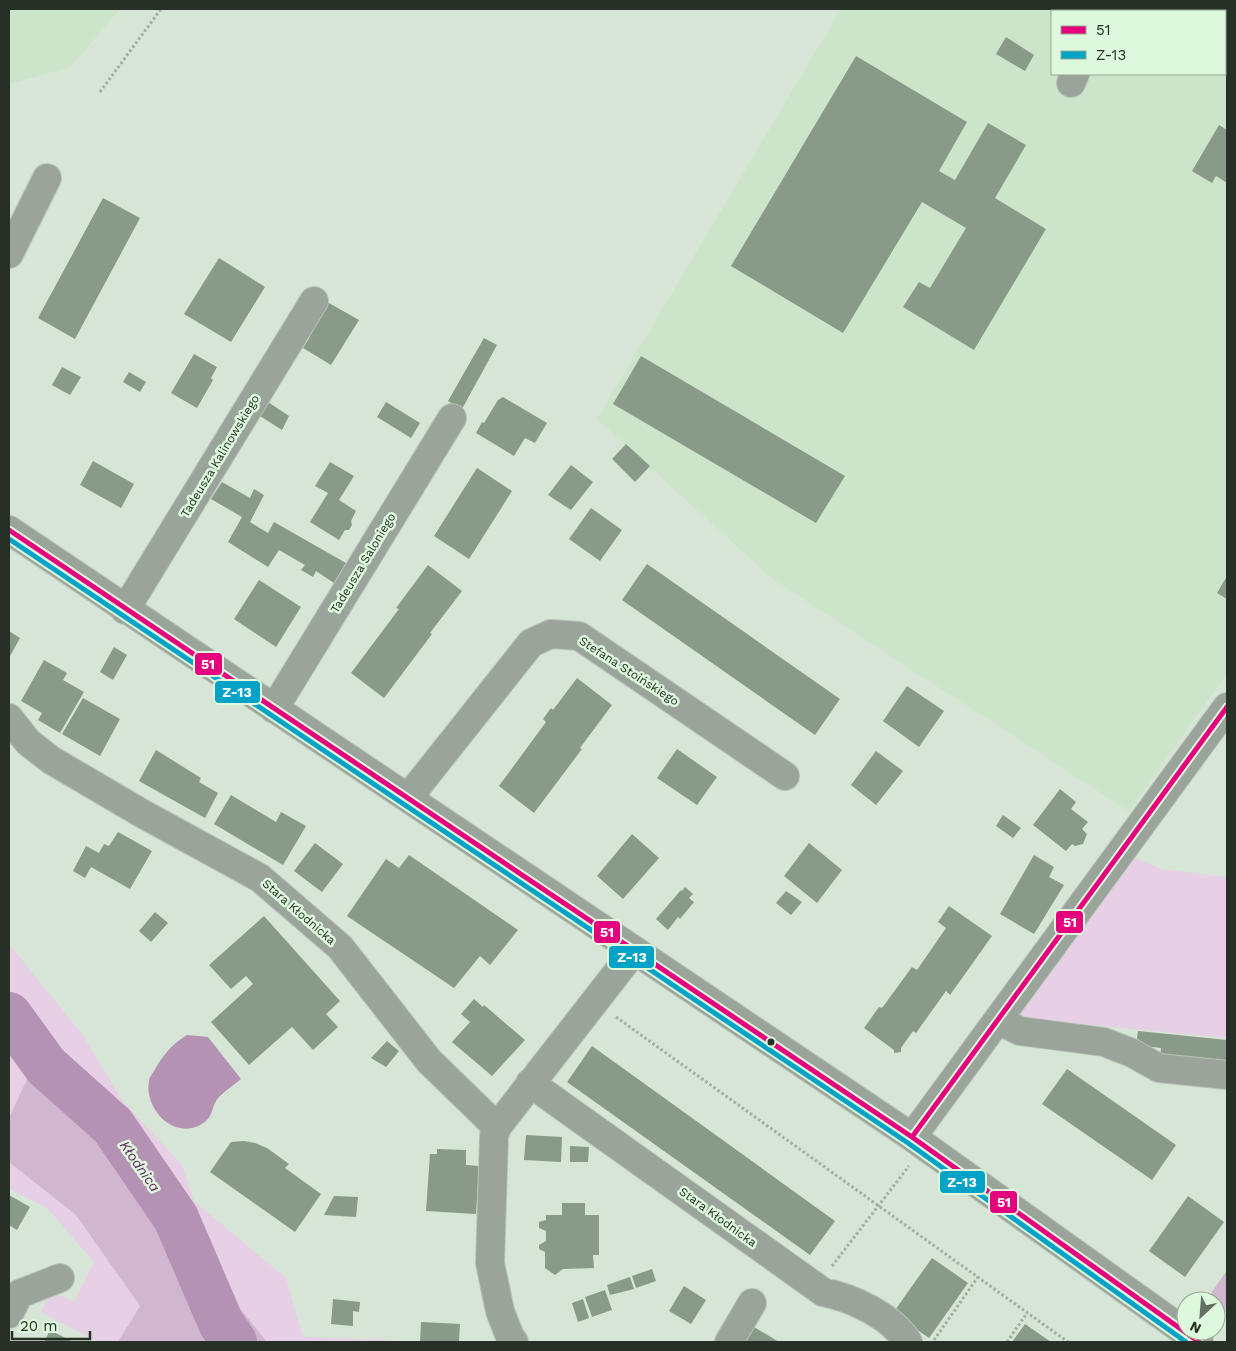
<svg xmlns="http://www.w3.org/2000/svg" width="1236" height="1351" font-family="'Work Sans',sans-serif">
  <rect width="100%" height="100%" fill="#d6e5d5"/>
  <!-- built -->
  <path fill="#cbe4ca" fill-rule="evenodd" d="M9,9H120L70,67L9,84Z
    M841,9H1227V673L1129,811L774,580L597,419ZM1052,11H1225V74H1052Z"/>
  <!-- green -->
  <path fill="#e7d0e6" d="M1134,857L1161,869L1227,877V1038L1018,1018Z
    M9,944L83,1035L122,1100L182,1165L194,1201L286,1278L303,1337L403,1341L404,1342H98L41,1312L51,1291L74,1302L94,1262L47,1208L9,1189Z"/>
  <!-- forest -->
  <path fill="#d0b7cf" d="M30,1073L103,1138L267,1342H118L140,1306L76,1215L9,1162V1118Z
    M1227,1270V1313L1216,1305V1301H1210L1207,1299Z"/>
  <!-- water -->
  <path fill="#b492b3" d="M187,1035L208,1037L241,1079C234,1085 226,1090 220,1096C209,1107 216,1118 198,1126C171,1138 144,1107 149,1081C149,1078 152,1074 154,1071C163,1055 171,1045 187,1035Z"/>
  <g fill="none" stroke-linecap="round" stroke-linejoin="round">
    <!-- river -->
    <path stroke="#b492b3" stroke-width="46" d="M9,1015L46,1066L113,1126L176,1218L221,1323L234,1342"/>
  </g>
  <!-- building -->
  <path fill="#899a89" d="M1131,9H1181L1179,11H1130Z
    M1216,9H1227V29L1225,33V11H1215Z
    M1006,37L1034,55L1025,71L996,54Z
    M856,56L967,122L939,171L955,180L988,123L1026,145L995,198L1046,229L974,350L903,307L919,282L930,288L966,228L922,202L843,333L731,266Z
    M1219,125L1227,130V183L1216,176L1212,183L1192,171Z
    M103,198L140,218L75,339L38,318Z
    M219,258L265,287L231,342L184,314Z
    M327,302L359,320L331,365L303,348L310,337L307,335Z
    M484,338L497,345L462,409L448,401Z
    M194,354L217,367L211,378L213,380L197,408L171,393Z
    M641,356L845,476L816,523L613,404Z
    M62,367L81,377L70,395L52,385Z
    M129,372L146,382L140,392L123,382Z
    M503,397L547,423L535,443L525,438L514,456L476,433L482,422L484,423L498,400Z
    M268,402L289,416L282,430L260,416Z
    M386,402L420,423L411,438L377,417Z
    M626,444L650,466L635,482L612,459Z
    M93,461L134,484L121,508L80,485Z
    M330,462L354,476L339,500L356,511L351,521L352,525L349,530H345L339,540L310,522L328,493L315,486Z
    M571,465L593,482L571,510L548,495Z
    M477,468L512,491L469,559L434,536Z
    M222,482L250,498L254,489L264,495L250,522L268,533L274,522L346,563L334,583L316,571L313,577L301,570L305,565L279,550L268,567L228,542L242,517L211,499Z
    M591,508L622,530L600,561L569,539Z
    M647,564L840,699L815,735L622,600Z
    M428,565L462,591L430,633L432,634L384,698L351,673L399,609L396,608Z
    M1227,576V599L1217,593Z
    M259,580L301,607L276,647L234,619Z
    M9,631L20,638L9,658Z
    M114,647L127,655L113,680L100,672Z
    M44,660L67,673L63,680L84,692L60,733L38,720L42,713L21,701Z
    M577,678L612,705L580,748L582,749L534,813L499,786L546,722L543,719L551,708L553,710Z
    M907,686L944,711L919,747L883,721Z
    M83,698L120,719L100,756L62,734Z
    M677,749L717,777L697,805L657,778Z
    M156,750L201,778L199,782L218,793L205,818L139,781Z
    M876,751L903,771L876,805L851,785Z
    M1060,789L1076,802L1071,809L1088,822L1082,829L1087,834L1083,844L1075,846L1072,844L1066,851L1033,825Z
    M231,795L276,822L281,812L306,826L283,865L214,824Z
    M1003,815L1021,828L1013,838L996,826Z
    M118,832L152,851L130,889L91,867L85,878L73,871L86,846L99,853L104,844L109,846Z
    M632,834L659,858L623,899L597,876Z
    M315,843L343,864L322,892L294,871Z
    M809,843L842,870L817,903L784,876Z
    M409,855L518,930L490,965L480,956L454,988L347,916L386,859L399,868Z
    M1034,855L1054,867L1049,877L1064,885L1034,934L1000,914Z
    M685,887L693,894L689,898L694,902L680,919L678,917L668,930L656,919L681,890L682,891Z
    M786,891L802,902L791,915L776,903Z
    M949,906L992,936L950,995L946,991L916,1033L913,1031L901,1048V1052L894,1053V1050L864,1028L879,1007L882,1008L912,967L917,970L946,928L938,922Z
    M155,912L168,923L151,942L139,931Z
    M264,916L340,1001L326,1014L338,1027L313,1050L292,1027L249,1065L211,1022L253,984L246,976L231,989L209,965Z
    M474,999L483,1007L484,1005L525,1040L492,1076L452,1042L470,1022L461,1014Z
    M1138,1031L1227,1040V1063L1160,1057L1161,1048L1136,1045Z
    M387,1041L399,1051L386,1067L371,1058Z
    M592,1046L835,1221L810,1255L567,1082Z
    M1067,1069L1176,1145L1152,1180L1042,1104Z
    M526,1135L562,1137L561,1162L524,1160Z
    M244,1141L255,1143L267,1148L289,1164L285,1168L321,1194L295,1232L210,1172L231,1142Z
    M570,1146L589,1147L588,1162H570Z
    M437,1149L466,1150V1165L479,1166L476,1214L426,1211L430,1154H437Z
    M9,1195L30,1207L17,1230L9,1225Z
    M334,1196L358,1197L356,1217L324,1215Z
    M1188,1196L1224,1222L1185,1277L1149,1251Z
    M562,1203H585V1215H599V1255H593L594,1268L563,1269L555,1275L545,1268V1252L539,1249V1245L546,1241V1231L539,1228V1222L546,1220V1215H562Z
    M932,1258L968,1283L929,1338L893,1313Z
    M652,1269L656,1281L636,1288L632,1276Z
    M630,1277L634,1289L610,1295L607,1285Z
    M684,1286L706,1300L691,1324L669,1311Z
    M605,1290L612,1310L592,1317L585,1297Z
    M333,1299L360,1302L359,1312L353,1311V1326L331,1324Z
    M583,1299L589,1318L578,1322L572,1303Z
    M421,1322L460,1324L459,1342H420Z
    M1025,1324L1051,1342H1012Z
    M754,1327L779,1342H745Z
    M50,1330L73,1342H44Z"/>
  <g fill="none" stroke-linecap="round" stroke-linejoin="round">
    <!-- minor casing -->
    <g stroke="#b7c3b7" stroke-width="30">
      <path id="minor" d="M1110,11L1112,9
        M1071,83L1075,74
        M9,254L47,178
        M9,530L912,1137L1199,1342
        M125,610L314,301
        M274,709L452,418
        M9,718L28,742L51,760L143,814L260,878L340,947L429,1061L497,1127
        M408,798L531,643L551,634L579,636L785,776
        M998,1020L1020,1031L1104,1042L1132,1053L1159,1068L1227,1075
        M530,1083L823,1292C853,1298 891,1316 908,1342
        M912,1137L1227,707
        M9,1314L19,1294L60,1278
        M514,1342L510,1337L500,1311L490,1263L494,1136L497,1127L634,951
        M729,1342L752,1303"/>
    </g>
    <!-- path -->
    <path stroke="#a2aca2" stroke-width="3" stroke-dasharray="2.5 2.5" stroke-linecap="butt" d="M100,92L161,9
      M616,1017L1068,1342
      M832,1266L909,1166
      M934,1340L978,1277
      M1007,1342L1027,1313"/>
    <!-- minor -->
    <use href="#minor" stroke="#9aa49a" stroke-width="28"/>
    <!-- bus-1 casing -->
    <g stroke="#ddf8dc" stroke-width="9">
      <path id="bus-1" d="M9,530L912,1137L1199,1342
        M912,1137L1227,707"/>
    </g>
    <!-- bus-2 casing -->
    <g stroke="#ddf8dc" stroke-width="9">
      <path id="bus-2" d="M9,539L908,1143L1186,1342"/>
    </g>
    <!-- bus-1 -->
    <use href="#bus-1" stroke="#e5007d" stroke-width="5"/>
    <!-- bus-2 -->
    <use href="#bus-2" stroke="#02a3c6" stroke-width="5"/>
  </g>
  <!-- markers -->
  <circle fill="#263026" stroke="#ddf8dc" stroke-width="2" cx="771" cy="1042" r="4.5"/>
  <g text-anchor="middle" stroke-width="5" stroke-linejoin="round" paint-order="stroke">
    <!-- street labels -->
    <g font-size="12" fill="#263026" stroke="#ddf8dc">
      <text transform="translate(220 456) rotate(-59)" y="4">Tadeusza Kalinowskiego</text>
      <text transform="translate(363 563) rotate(-59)" y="4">Tadeusza Saloniego</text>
      <text transform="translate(629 671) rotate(33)" y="4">Stefana Stoińskiego</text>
      <text transform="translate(299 912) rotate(41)" y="4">Stara Kłodnicka</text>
      <text transform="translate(718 1217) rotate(36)" y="4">Stara Kłodnicka</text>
    </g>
    <!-- water labels -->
    <g font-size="14" font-style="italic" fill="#631e64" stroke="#ddf8dc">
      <text transform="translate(140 1166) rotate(55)" y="5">Kłodnica</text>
    </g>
  </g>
  <g stroke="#ddf8dc" stroke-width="2">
    <rect x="194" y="652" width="29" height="24" rx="5" fill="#e5007d"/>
    <rect x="214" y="680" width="47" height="24" rx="5" fill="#02a3c6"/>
    <rect x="1055" y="910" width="29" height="24" rx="5" fill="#e5007d"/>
    <rect x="593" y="920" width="28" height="24" rx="5" fill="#e5007d"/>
    <rect x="608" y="945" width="47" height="24" rx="5" fill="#02a3c6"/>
    <rect x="939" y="1170" width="47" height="24" rx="5" fill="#02a3c6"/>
    <rect x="989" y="1190" width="29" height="24" rx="5" fill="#e5007d"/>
  </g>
  <g font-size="14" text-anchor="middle" font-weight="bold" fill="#fff">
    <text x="208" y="669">51</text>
    <text x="237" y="697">Z-13</text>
    <text x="1070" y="927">51</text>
    <text x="607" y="937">51</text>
    <text x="632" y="962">Z-13</text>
    <text x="962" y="1187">Z-13</text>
    <text x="1004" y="1207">51</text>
  </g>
  <!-- border -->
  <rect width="1236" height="1351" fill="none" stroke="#263026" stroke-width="20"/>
  <!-- legend -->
  <rect x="1051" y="10" width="175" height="65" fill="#ddf8dc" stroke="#94a893"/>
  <rect x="1061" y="26" width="25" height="8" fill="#e5007d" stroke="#94a893"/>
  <text x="1096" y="35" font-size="15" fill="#263026">51</text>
  <rect x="1061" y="51" width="25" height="8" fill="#02a3c6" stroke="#94a893"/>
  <text x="1096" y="60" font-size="15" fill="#263026">Z-13</text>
  <!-- north arrow -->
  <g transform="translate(1201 1316) rotate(206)"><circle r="24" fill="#ddf8dc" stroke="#94a893"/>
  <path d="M0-4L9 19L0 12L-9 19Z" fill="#646f63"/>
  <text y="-8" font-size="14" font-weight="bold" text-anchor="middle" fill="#263026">N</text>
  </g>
  <!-- scale -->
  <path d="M12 1331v8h78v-8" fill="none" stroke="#263026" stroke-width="2.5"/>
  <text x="20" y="1331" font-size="15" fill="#263026" stroke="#ddf8dc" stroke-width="4" paint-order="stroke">20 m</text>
</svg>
